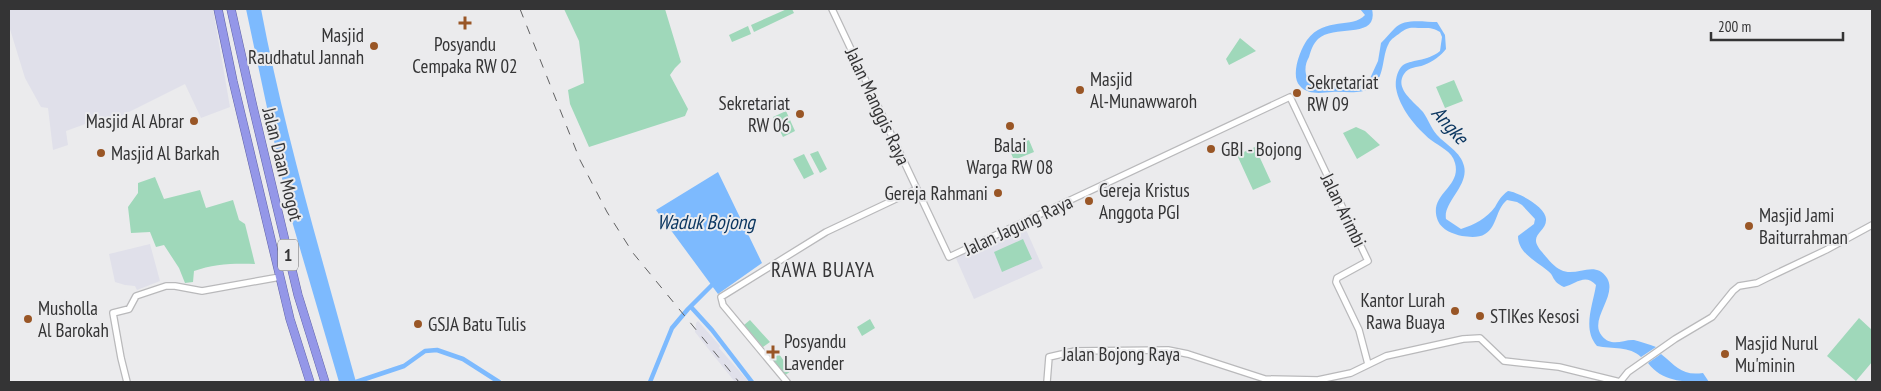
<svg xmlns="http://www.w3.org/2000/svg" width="1881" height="391" font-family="'PT Sans Narrow',sans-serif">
  <rect width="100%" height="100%" fill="#ebebed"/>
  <!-- built -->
  <path fill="#e0e0ea" d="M9,9H213L230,107L201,118L185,84L117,118L88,123L66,131L68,145L53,150L48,108L41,107L25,78L9,26Z
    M1024,225L1043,268L974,299L955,256Z
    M150,244L160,281L137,290L135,286L125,285L115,282L109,254Z
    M698,321L720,346L719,348L749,382H735L710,351L695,332L696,323Z"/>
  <!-- green -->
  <path fill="#9fd8ba" d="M564,9H665L681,62L675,68L670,75L688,109L685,116L589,147L570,104L568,90L584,83L579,41Z
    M787,9H792L794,13L754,32L751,25Z
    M748,26L751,34L732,42L729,35Z
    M1240,38L1256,51L1229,65L1226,59Z
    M1454,80L1463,101L1445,108L1436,87Z
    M786,111L795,131L783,137L773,117Z
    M1356,127L1365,131L1380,145L1357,159L1343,133Z
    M1029,140L1034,152L1014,160L1009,149Z
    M1255,147L1271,182L1253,190L1237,155Z
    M818,151L827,169L820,173L810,154Z
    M804,154L814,174L804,179L793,159Z
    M155,177L164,199L200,190L206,208L233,200L239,220L245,224L255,264C235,263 213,264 194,271L193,282L185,283L179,268L164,245L156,247L150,232L131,233L128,207L138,193V183Z
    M1023,239L1032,259L1002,272L994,252Z
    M1859,318L1872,330V362L1856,381L1827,356Z
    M870,319L875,328L862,336L857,327Z
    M750,320L770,342L763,347L744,325Z
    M779,354L791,371L784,376L772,359Z"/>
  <!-- water -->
  <path fill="#7dbafe" d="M246,9H261C285,135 322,258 356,382H339L289,211Z
    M1360,9H1372C1379,40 1335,24 1318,39C1313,44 1311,50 1309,57C1305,64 1304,72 1308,79C1318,87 1333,90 1344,83L1351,86L1367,85L1378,61L1381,43C1386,38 1390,33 1395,28C1404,18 1424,22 1437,22L1445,35L1446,49C1441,56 1432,62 1424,65C1417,68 1409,66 1404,74C1394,89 1415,102 1423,112C1428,119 1431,128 1437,135C1446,145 1461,152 1464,166C1469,186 1443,202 1446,219L1461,229C1474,225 1487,218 1495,207C1499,200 1501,196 1508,191C1518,192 1546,207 1546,219C1547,233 1526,234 1542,252C1547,258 1554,267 1561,270C1576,278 1595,259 1607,278C1618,296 1588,320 1602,336C1612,348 1624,339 1634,340C1641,342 1649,344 1656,347L1641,357C1630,346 1612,349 1597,346C1582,329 1593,305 1596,285C1585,273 1576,284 1564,287C1551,281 1555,276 1548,271C1536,261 1518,253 1518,236L1534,224L1535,219L1522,205L1517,202L1507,200C1495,210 1498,226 1485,234C1479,238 1469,237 1462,236C1453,234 1442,230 1438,221C1427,194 1462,188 1455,163C1452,151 1440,147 1431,140C1416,128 1399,107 1396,88C1395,81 1397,71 1402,66C1410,59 1427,62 1440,51L1442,37L1440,32C1433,27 1426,28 1418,28C1410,27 1406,28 1400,33C1396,36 1391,39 1389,43C1381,57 1386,78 1370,88C1359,95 1344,91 1332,92C1321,93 1308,95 1300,86C1290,76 1300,50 1307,40C1325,16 1353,29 1365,15Z
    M718,172L762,263L718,294L656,210Z
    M1661,354C1677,367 1682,376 1703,373L1709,382C1687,382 1663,383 1648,363Z"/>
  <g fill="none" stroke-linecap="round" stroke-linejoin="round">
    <!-- canal -->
    <path stroke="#7dbafe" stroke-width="4.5" d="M691,307L712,330L752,382
      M356,382L404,366L425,351L437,350L463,359L499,382
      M650,382L672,328L688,309L712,285"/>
    <!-- tertiary casing -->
    <g stroke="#b9b9bb" stroke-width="8">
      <path id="tertiary" d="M832,9L949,257L1290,97L1368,261L1337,278L1336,282L1359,330L1368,364
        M127,382L121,358L113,313L129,309L136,296L166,286H175L202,291L280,277
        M787,382L723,305L721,297L826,232L917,189
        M1047,382L1049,357L1075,351L1168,350L1188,354L1265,379L1318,380L1351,373L1386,356L1463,339L1480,338L1504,361L1559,367L1620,382
        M1620,382L1628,372L1675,339L1712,317L1733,291L1739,286L1757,283L1767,278L1826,250L1872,225"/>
    </g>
    <!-- trunk casing -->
    <g stroke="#6163a5" stroke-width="9">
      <path id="trunk" d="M218,9L233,81L280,277L290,319L310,382
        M231,9L253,107L298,295L325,382"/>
    </g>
    <!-- tertiary -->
    <use href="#tertiary" stroke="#fff" stroke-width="5.5"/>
    <!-- trunk -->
    <use href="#trunk" stroke="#9497e8" stroke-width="8"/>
    <!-- rail -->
    <path stroke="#616162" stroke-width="1" stroke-dasharray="9 9" stroke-linecap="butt" d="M520,9L580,160L607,212L633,253L739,382"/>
  </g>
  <!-- markers -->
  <g fill="#995626" stroke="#ebebed" stroke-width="2">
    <path d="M462.5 15.5h5v5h5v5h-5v5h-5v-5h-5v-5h5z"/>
    <circle cx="374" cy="46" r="5"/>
    <circle cx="1080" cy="90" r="5"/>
    <circle cx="1297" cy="93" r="5"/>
    <circle cx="800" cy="114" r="5"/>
    <circle cx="194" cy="121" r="5"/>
    <circle cx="1010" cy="126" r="5"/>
    <circle cx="1211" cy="149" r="5"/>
    <circle cx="101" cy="153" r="5"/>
    <circle cx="998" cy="193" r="5"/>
    <circle cx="1089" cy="201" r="5"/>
    <circle cx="1749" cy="226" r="5"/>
    <circle cx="1455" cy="311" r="5"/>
    <circle cx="1480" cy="316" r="5"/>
    <circle cx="28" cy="319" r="5"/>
    <circle cx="418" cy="324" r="5"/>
    <path d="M770.5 344.5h5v5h5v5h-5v5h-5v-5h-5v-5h5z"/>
    <circle cx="1725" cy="354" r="5"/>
  </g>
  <g text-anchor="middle" stroke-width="4" stroke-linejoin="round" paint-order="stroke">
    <!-- shield labels -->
    <rect fill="#ebebed" stroke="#6b6b6c" stroke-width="1" x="278" y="239.5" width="20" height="31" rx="4"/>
    <g font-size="18" font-weight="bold" fill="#343435">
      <text x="288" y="261">1</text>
    </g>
    <!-- poi labels -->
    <g font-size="19" fill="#343435" stroke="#ebebed" text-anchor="start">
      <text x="364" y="42" text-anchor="end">Masjid<tspan x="364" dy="22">Raudhatul Jannah</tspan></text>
      <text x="465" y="51" text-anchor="middle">Posyandu<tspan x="465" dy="22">Cempaka RW 02</tspan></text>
      <text x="1090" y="86">Masjid<tspan x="1090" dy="22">Al-Munawwaroh</tspan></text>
      <text x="1307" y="89">Sekretariat<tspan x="1307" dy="22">RW 09</tspan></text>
      <text x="790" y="110" text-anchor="end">Sekretariat<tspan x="790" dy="22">RW 06</tspan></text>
      <text x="184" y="128" text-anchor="end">Masjid Al Abrar</text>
      <text x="1010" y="152" text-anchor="middle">Balai<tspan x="1010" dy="22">Warga RW 08</tspan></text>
      <text x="1221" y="156">GBI - Bojong</text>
      <text x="111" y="160">Masjid Al Barkah</text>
      <text x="1099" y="197">Gereja Kristus<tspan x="1099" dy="22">Anggota PGI</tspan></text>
      <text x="988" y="200" text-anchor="end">Gereja Rahmani</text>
      <text x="1759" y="222">Masjid Jami<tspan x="1759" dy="22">Baiturrahman</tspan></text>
      <text x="1445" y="307" text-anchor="end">Kantor Lurah<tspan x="1445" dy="22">Rawa Buaya</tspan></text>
      <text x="38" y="315">Musholla<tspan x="38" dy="22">Al Barokah</tspan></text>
      <text x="1490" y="323">STIKes Kesosi</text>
      <text x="428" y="331">GSJA Batu Tulis</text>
      <text x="784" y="348">Posyandu<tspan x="784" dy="22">Lavender</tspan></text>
      <text x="1735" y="350">Masjid Nurul<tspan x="1735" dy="22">Mu'minin</tspan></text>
    </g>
    <!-- street labels -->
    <g font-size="19" fill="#343435" stroke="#ebebed">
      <text transform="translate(878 106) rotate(65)" y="7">Jalan Manggis Raya</text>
      <text transform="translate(283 164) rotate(76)" y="7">Jalan Daan Mogot</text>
      <text transform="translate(1344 210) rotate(64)" y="7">Jalan Arimbi</text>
      <text transform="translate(1018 225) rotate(-25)" y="7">Jalan Jagung Raya</text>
      <text x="1121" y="361">Jalan Bojong Raya</text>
    </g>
    <!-- water labels -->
    <g font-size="20" font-style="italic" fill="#0c3761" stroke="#ebebed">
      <text transform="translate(1450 125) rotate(48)" y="7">Angke</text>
      <text x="706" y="229">Waduk Bojong</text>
    </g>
    <!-- quarter labels -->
    <g font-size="21" letter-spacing="1" fill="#353537" stroke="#ebebed">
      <text x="823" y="277">RAWA BUAYA</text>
    </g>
  </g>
  <!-- border -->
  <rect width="1881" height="391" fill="none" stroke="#343435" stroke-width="20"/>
  <!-- scale -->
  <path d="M1711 32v8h132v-8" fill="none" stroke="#343435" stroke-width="2.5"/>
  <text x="1718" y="32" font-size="15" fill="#343435" stroke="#ebebed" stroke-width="4" paint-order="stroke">200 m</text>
</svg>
